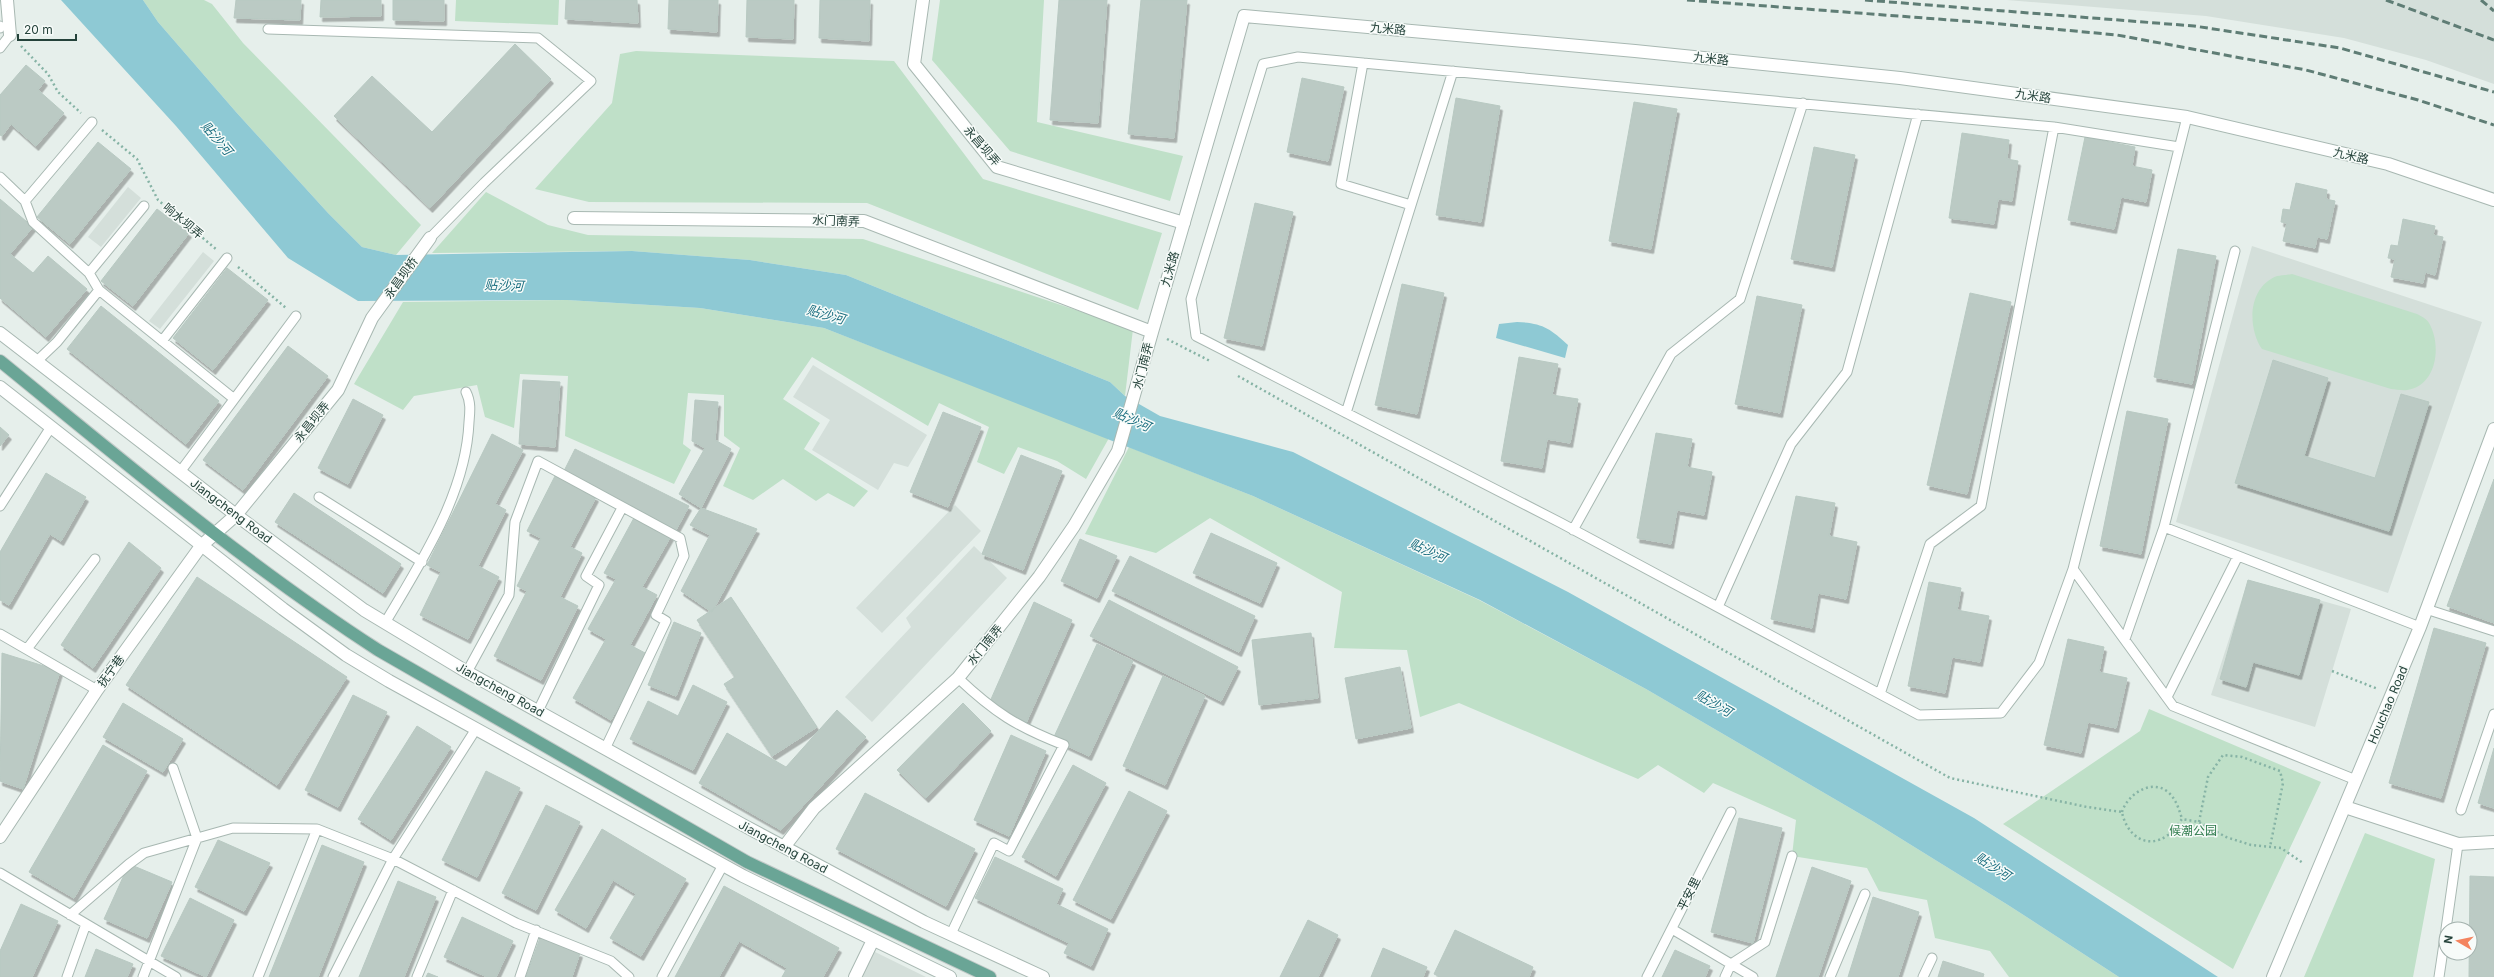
<svg xmlns="http://www.w3.org/2000/svg" width="2494" height="977" font-family="Inter,'Noto Sans SC',sans-serif">
  <defs>
    <filter id="shadow"><feDropShadow dx="2.5" dy="4.5" stdDeviation="0" flood-color="#0004"/></filter>
  </defs>
  <rect width="100%" height="100%" fill="#e6efeb"/>
  <!-- built -->
  <path fill="#d4dfda" d="M2007,0H2494V84L2426,60L2344,38L2206,16Z
    M128,187L141,198L101,247L88,237Z
    M2252,246L2482,322L2388,593L2176,522Z
    M203,252L214,261L160,329L149,321Z
    M813,365L927,435L908,467L894,463L878,490L812,450L830,420L793,397Z
    M955,505L981,531L882,633L856,608Z
    M974,546L1007,578L872,722L845,697L911,627L906,618Z
    M2248,580L2351,609L2315,727L2211,695Z
    M871,950L926,977H857Z"/>
  <!-- green -->
  <path fill="#bfe0c8" d="M143,0H204L212,4L243,43L421,225L396,255L362,247L328,213L236,112L158,22Z
    M456,0H559L558,25L455,21Z
    M940,0H1044L1037,122L1183,156L1170,201L1010,151L932,60Z
    M636,51L894,61L983,179L1162,233L1138,310L867,203L589,202L535,189L612,103L620,54Z
    M486,192L548,225L588,235L863,239L1133,329L1125,396L1110,382L846,275L750,260L632,251L432,253Z
    M2292,274L2417,314C2421,316 2427,319 2429,323C2442,345 2437,386 2407,390C2402,391 2396,389 2391,389L2262,349C2247,327 2248,287 2277,276C2281,275 2288,275 2292,274Z
    M567,300L700,308L824,328L1109,438L1086,479L1057,461L1018,447L1004,474L977,462L989,427L939,403L928,426L812,357L783,399L820,423L804,449L868,491L854,507L828,493L816,501L783,479L753,500L723,486L740,448L724,436V395L688,393L683,444L691,450L674,484L565,436L568,376L520,374L514,428L485,417L477,385L414,396L403,410L354,384L403,302Z
    M1129,447L1253,496L1479,600L1646,689L1874,822L2008,905L2119,977H2009L1990,951L1935,938L1927,900L1879,891L1867,868L1792,856L1796,820L1713,783L1704,793L1658,765L1638,779L1459,703L1420,717L1407,650L1334,648L1342,592L1210,518L1156,553L1085,534Z
    M2149,709L2321,782L2233,969L2003,824L2140,731Z
    M2365,833L2435,859L2413,977H2304Z"/>
  <!-- water -->
  <path fill="#8ec9d4" d="M61,0H143L158,22L236,112L328,213L362,247L396,255L632,251L750,260L846,275L1110,382L1125,396L1160,416L1293,452L1568,592L1974,818L2218,977H2119L2008,905L1874,822L1646,689L1480,600L1253,496L824,328L700,308L567,300L358,301L288,258L176,126Z
    M1517,322C1542,323 1550,328 1568,345L1565,358L1496,338L1499,324Z"/>
  <!-- building -->
  <path fill="#bbcac4" stroke="#b8c9c2" filter="url(#shadow)" d="M236,0H301L300,20L234,18Z
    M321,0H381V16L320,17Z
    M393,0H444V21L393,20Z
    M566,0H637L638,23L565,19Z
    M669,0H718L717,32L668,29Z
    M747,0H794L793,39L746,37Z
    M820,0H870L869,41L819,38Z
    M1059,0H1107L1098,123L1050,120Z
    M1141,0H1187L1174,138L1128,134Z
    M515,44L551,79L430,208L334,116L372,76L432,132Z
    M26,65L45,81L38,90L64,113L36,146L11,124L2,136L0,135V95Z
    M1302,78L1344,87L1328,161L1287,152Z
    M1456,98L1500,106L1481,222L1436,215Z
    M1634,102L1677,109L1651,249L1609,241Z
    M1962,133L2009,140L2007,159L2018,161L2012,201L1998,199L1994,224L1949,218Z
    M2085,137L2135,147L2132,166L2152,170L2146,202L2121,197L2114,229L2068,220Z
    M98,142L131,169L70,244L37,217Z
    M1814,147L1855,155L1832,267L1791,259Z
    M2296,183L2327,190L2326,199L2335,201L2327,239L2317,237L2315,248L2283,241L2287,223L2281,222L2283,209L2290,210Z
    M0,199L33,227L10,254L33,273L48,256L87,289L46,337L0,298Z
    M1255,203L1293,212L1262,346L1224,338Z
    M157,209L189,233L133,306L101,281Z
    M2403,219L2435,226L2433,235L2443,237L2435,275L2425,272L2423,283L2391,277L2395,259L2388,258L2391,245L2398,246Z
    M2178,249L2216,256L2192,384L2154,377Z
    M227,268L268,300L213,370L173,338Z
    M1402,284L1444,293L1417,414L1375,405Z
    M1970,293L2011,302L1967,494L1927,485Z
    M1757,296L1802,305L1780,413L1735,404Z
    M101,306L219,401L186,444L67,349Z
    M288,346L328,376L243,490L203,460Z
    M1519,357L1558,364L1552,395L1578,399L1570,443L1547,439L1542,468L1501,461Z
    M2273,360L2328,378L2304,456L2375,478L2401,394L2429,402L2389,531L2235,483Z
    M523,380L560,382L555,447L519,444Z
    M353,399L383,415L348,484L318,468Z
    M695,400L718,402L715,440L731,449L701,508L679,494L705,448L692,441Z
    M2127,411L2168,419L2141,554L2100,546Z
    M943,412L981,427L948,507L910,492Z
    M0,427L9,435L0,446Z
    M1656,433L1692,439L1687,467L1712,472L1704,515L1677,510L1671,544L1637,538Z
    M492,434L523,450L495,504L506,510L478,566L499,577L468,639L420,615L441,572L427,565Z
    M575,449L689,506L676,530L563,473Z
    M1021,455L1062,471L1023,570L982,554Z
    M46,473L86,497L61,541L50,534L9,605L0,600V552Z
    M555,476L596,497L570,547L582,553L560,597L578,606L541,680L494,656L527,591L517,586L541,538L527,531Z
    M2494,479V623L2447,606Z
    M294,493L401,564L383,593L275,522Z
    M1796,496L1835,503L1829,536L1857,542L1846,599L1818,593L1812,628L1771,619Z
    M701,508L757,529L712,612L681,591L710,535L690,525Z
    M635,516L671,536L642,587L657,595L630,645L647,654L611,720L573,698L606,639L588,629L616,579L604,573Z
    M1211,533L1277,563L1260,603L1193,573Z
    M1080,539L1117,556L1097,598L1061,581Z
    M129,542L161,568L93,668L61,645Z
    M1130,556L1255,616L1239,652L1112,591Z
    M197,577L347,677L277,785L126,685Z
    M2248,580L2320,600L2299,675L2253,662L2246,687L2220,679Z
    M1929,582L1961,588L1957,610L1989,616L1980,662L1952,657L1945,693L1908,686Z
    M731,597L817,727L772,756L724,684L735,677L697,620Z
    M1109,600L1238,667L1221,701L1090,636Z
    M1034,602L1072,620L1026,723L988,706Z
    M674,622L701,633L676,696L648,685Z
    M2434,628L2486,643L2441,798L2389,783Z
    M1311,633L1318,698L1259,705L1252,640Z
    M2068,639L2104,647L2099,672L2127,678L2116,728L2088,722L2081,753L2044,745Z
    M1097,644L1133,661L1089,756L1053,739Z
    M2,653L60,671L23,789L0,781Z
    M1400,667L1411,728L1356,739L1345,678Z
    M1163,676L1205,696L1165,785L1123,766Z
    M693,685L727,702L693,770L630,739L648,701L678,716Z
    M353,695L387,712L338,807L305,790Z
    M123,703L183,739L163,772L103,737Z
    M963,703L991,731L926,798L897,770Z
    M837,710L866,737L781,830L699,783L727,733L786,767Z
    M417,726L451,747L391,840L358,819Z
    M1011,735L1046,751L1009,836L974,820Z
    M103,745L147,771L74,898L29,872Z
    M2494,748V808L2478,803Z
    M1073,765L1106,783L1056,876L1022,857Z
    M486,771L520,788L477,877L442,860Z
    M1129,791L1167,811L1111,919L1073,900Z
    M865,793L975,849L946,906L836,849Z
    M546,805L580,822L536,910L502,893Z
    M1739,818L1782,828L1753,943L1711,932Z
    M602,829L686,879L641,956L610,938L636,894L613,880L586,928L555,910Z
    M218,840L270,863L244,911L195,887Z
    M322,845L364,862L318,977H269Z
    M995,857L1063,889L1056,904L1108,929L1091,966L1064,953L1069,943L975,898Z
    M129,864L172,882L147,938L104,919Z
    M1812,867L1851,881L1818,977H1776Z
    M2470,876L2494,877V977H2469Z
    M398,881L436,897L404,977H359Z
    M724,886L839,948L823,977H782L787,968L739,941L719,977H675Z
    M1873,897L1919,912L1898,977H1848Z
    M190,898L234,920L206,977L161,956Z
    M21,904L58,921L32,977H0V951Z
    M462,917L513,941L496,977H487L444,957Z
    M1308,920L1338,935L1318,977H1280Z
    M1455,930L1533,967L1529,977H1440L1434,974Z
    M540,938L580,953L572,977H526Z
    M1383,948L1427,967L1423,977H1371Z
    M96,949L133,964L127,977H85Z
    M1675,950L1710,966L1705,977H1662Z
    M1943,961L1984,974L1983,977H1938Z
    M428,973L438,977H426Z"/>
  <g fill="none" stroke-linecap="round" stroke-linejoin="round">
    <!-- service casing -->
    <g stroke="#a8b8b2" stroke-width="11">
      <path id="service" d="M0,26V28
        M268,29L538,38L591,81L484,183L430,238
        M0,48L10,35
        M1363,63L1341,184L1411,205
        M2187,117L2073,569L2173,706L2356,780
        M0,177L25,201L33,222L89,273L99,290L57,342L37,361
        M25,201L92,122
        M2235,251L2164,527L2420,627
        M89,273L144,206
        M99,290L233,398
        M162,341L227,258
        M1346,413L1453,71
        M180,472L296,316
        M319,497L422,562
        M0,506L51,427
        M1573,530L1671,354L1740,299L1803,103
        M2073,569L2039,663L2001,713L1919,715L1561,523L1196,336L1191,299L1263,64L1298,57L2054,127L2179,147
        M1718,607L1791,444L1847,372L1918,114
        M2426,609L2494,631
        M385,623C421,562 466,494 469,422C470,411 471,402 466,392
        M0,634L97,690
        M2125,639L2164,527
        M27,649L95,559
        M467,672L509,595L515,522L538,461L680,538L684,556L656,615L666,621L605,749
        M1880,694L1930,544L1981,506L2054,127
        M2167,697L2238,556
        M538,711L599,585L586,576L622,508
        M2461,810L2494,714
        M0,873L176,977
        M70,915L129,864L144,853L233,828L317,829L393,859L516,923L611,961L629,977
        M1672,929L1753,977
        M2446,929L2458,844
        M951,934L994,843L1009,851L1064,745C1017,727 994,712 958,678
        M67,977L86,924
        M143,977L197,838L173,768
        M258,977L317,829
        M333,977L393,859L476,729
        M417,977L453,890
        M520,977L536,930
        M662,977L723,865
        M1647,977L1731,812
        M1725,977L1731,964L1765,942L1792,856
        M1830,977L1865,894
        M1923,977L1932,958
        M2439,977L2446,930"/>
    </g>
    <!-- minor casing -->
    <g stroke="#a8b8b2" stroke-width="14">
      <path id="minor" d="M7,0L10,35
        M923,0L914,64L997,167L1184,223
        M574,218L864,221L1152,332L1118,451L1074,526L1039,577L958,678L814,808L784,847
        M1152,332L1244,16L1635,51L1900,78L2187,117L2388,164L2494,200
        M0,333L236,515L364,610L467,672L743,825L924,922L1043,977
        M0,387L283,609L346,655L389,681L743,876L950,977
        M2345,807L2458,844L2494,842
        M0,837L97,690L201,546L236,515L338,390L372,318L430,238
        M855,977L873,940"/>
    </g>
    <!-- tertiary casing -->
    <g stroke="#a8b8b2" stroke-width="14">
      <path id="tertiary" d="M2273,977L2420,627L2494,429"/>
    </g>
    <!-- primary casing -->
    <g stroke="#c2cac8" stroke-width="14">
      <path id="primary" d="M0,361C123,461 245,564 378,650L747,862L990,977"/>
    </g>
    <!-- path -->
    <path stroke="#86b3a5" stroke-width="2.5" stroke-dasharray="2 3" stroke-linecap="butt" d="M21,46L48,74L58,92L81,113
      M102,130L137,159L158,200L217,250
      M238,267L286,308
      M1167,339L1210,361
      M1238,376L1950,778L2087,807L2122,812C2126,834 2146,851 2168,835C2174,832 2178,824 2182,819L2199,822L2226,837L2251,845L2281,848L2303,863
      M2332,671L2378,689
      M2122,812C2127,795 2151,778 2168,792C2176,799 2179,809 2182,819
      M2199,822L2208,777L2223,755L2242,757L2280,771L2283,783L2270,847"/>
    <!-- service -->
    <use href="#service" stroke="#fff" stroke-width="9"/>
    <!-- minor -->
    <use href="#minor" stroke="#fff" stroke-width="12"/>
    <!-- tertiary -->
    <use href="#tertiary" stroke="#fff" stroke-width="12"/>
    <!-- primary -->
    <use href="#primary" stroke="#6aa596" stroke-width="12"/>
    <!-- rail -->
    <path stroke="#5f7d75" stroke-width="3" stroke-dasharray="8 4" stroke-linecap="butt" d="M1687,0L1990,23L2117,35L2306,70L2418,100L2494,125
      M1865,0L2194,26L2340,48L2494,92
      M2386,0L2494,40
      M2481,0L2494,11"/>
  </g>
  <g text-anchor="middle" stroke-width="3" stroke-linejoin="round" paint-order="stroke">
    <!-- street labels -->
    <g font-size="12" fill="#24423a" stroke="#f7fbf9">
      <text transform="translate(1388 29) rotate(5)" y="4">九米路</text>
      <text transform="translate(1711 59) rotate(6)" y="4">九米路</text>
      <text transform="translate(2033 96) rotate(8)" y="4">九米路</text>
      <text transform="translate(982 146) rotate(49)" y="4">永昌坝弄</text>
      <text transform="translate(2351 156) rotate(13)" y="4">九米路</text>
      <text transform="translate(183 221) rotate(40)" y="4">响水坝弄</text>
      <text transform="translate(836 221) rotate(2)" y="4">水门南弄</text>
      <text transform="translate(1170 269) rotate(-74)" y="4">九米路</text>
      <text transform="translate(401 278) rotate(-54)" y="4">永昌坝桥</text>
      <text transform="translate(1143 366) rotate(-76)" y="4">水门南弄</text>
      <text transform="translate(312 422) rotate(-51)" y="4">永昌坝弄</text>
      <text transform="translate(231 511) rotate(37)" y="4">Jiangcheng Road</text>
      <text transform="translate(985 645) rotate(-51)" y="4">水门南弄</text>
      <text transform="translate(111 671) rotate(-54)" y="4">抚宁巷</text>
      <text transform="translate(500 690) rotate(29)" y="4">Jiangcheng Road</text>
      <text transform="translate(2388 705) rotate(-67)" y="4">Houchao Road</text>
      <text transform="translate(783 847) rotate(28)" y="4">Jiangcheng Road</text>
      <text transform="translate(1689 894) rotate(-63)" y="4">平安里</text>
    </g>
    <!-- park labels -->
    <g font-size="12" fill="#2d7a4b" stroke="#f7fbf9">
      <text x="2193" y="835">候潮公园</text>
    </g>
    <!-- water labels -->
    <g font-size="13" font-style="italic" fill="#1c6f80" stroke="#f7fbf9">
      <text transform="translate(217 138) rotate(49)" y="5">贴沙河</text>
      <text transform="translate(504 285) rotate(2)" y="5">贴沙河</text>
      <text transform="translate(826 314) rotate(16)" y="5">贴沙河</text>
      <text transform="translate(1132 419) rotate(24)" y="5">贴沙河</text>
      <text transform="translate(1428 550) rotate(24)" y="5">贴沙河</text>
      <text transform="translate(1714 703) rotate(30)" y="5">贴沙河</text>
      <text transform="translate(1993 866) rotate(33)" y="5">贴沙河</text>
    </g>
  </g>
  <!-- north arrow -->
  <g transform="translate(2458 941) rotate(279)"><circle r="19" fill="#f7fbf9" stroke="#a3b1ad"/>
  <path d="M0-3L7 15L0 10L-7 15Z" fill="#f4845f"/>
  <text y="-6" font-size="11" font-weight="bold" text-anchor="middle" fill="#24423a">N</text>
  </g>
  <!-- scale -->
  <path d="M18 34v6h58v-6" fill="none" stroke="#24423a" stroke-width="2"/>
  <text x="24" y="34" font-size="12" fill="#24423a" stroke="#f7fbf9" stroke-width="3" paint-order="stroke">20 m</text>
</svg>
